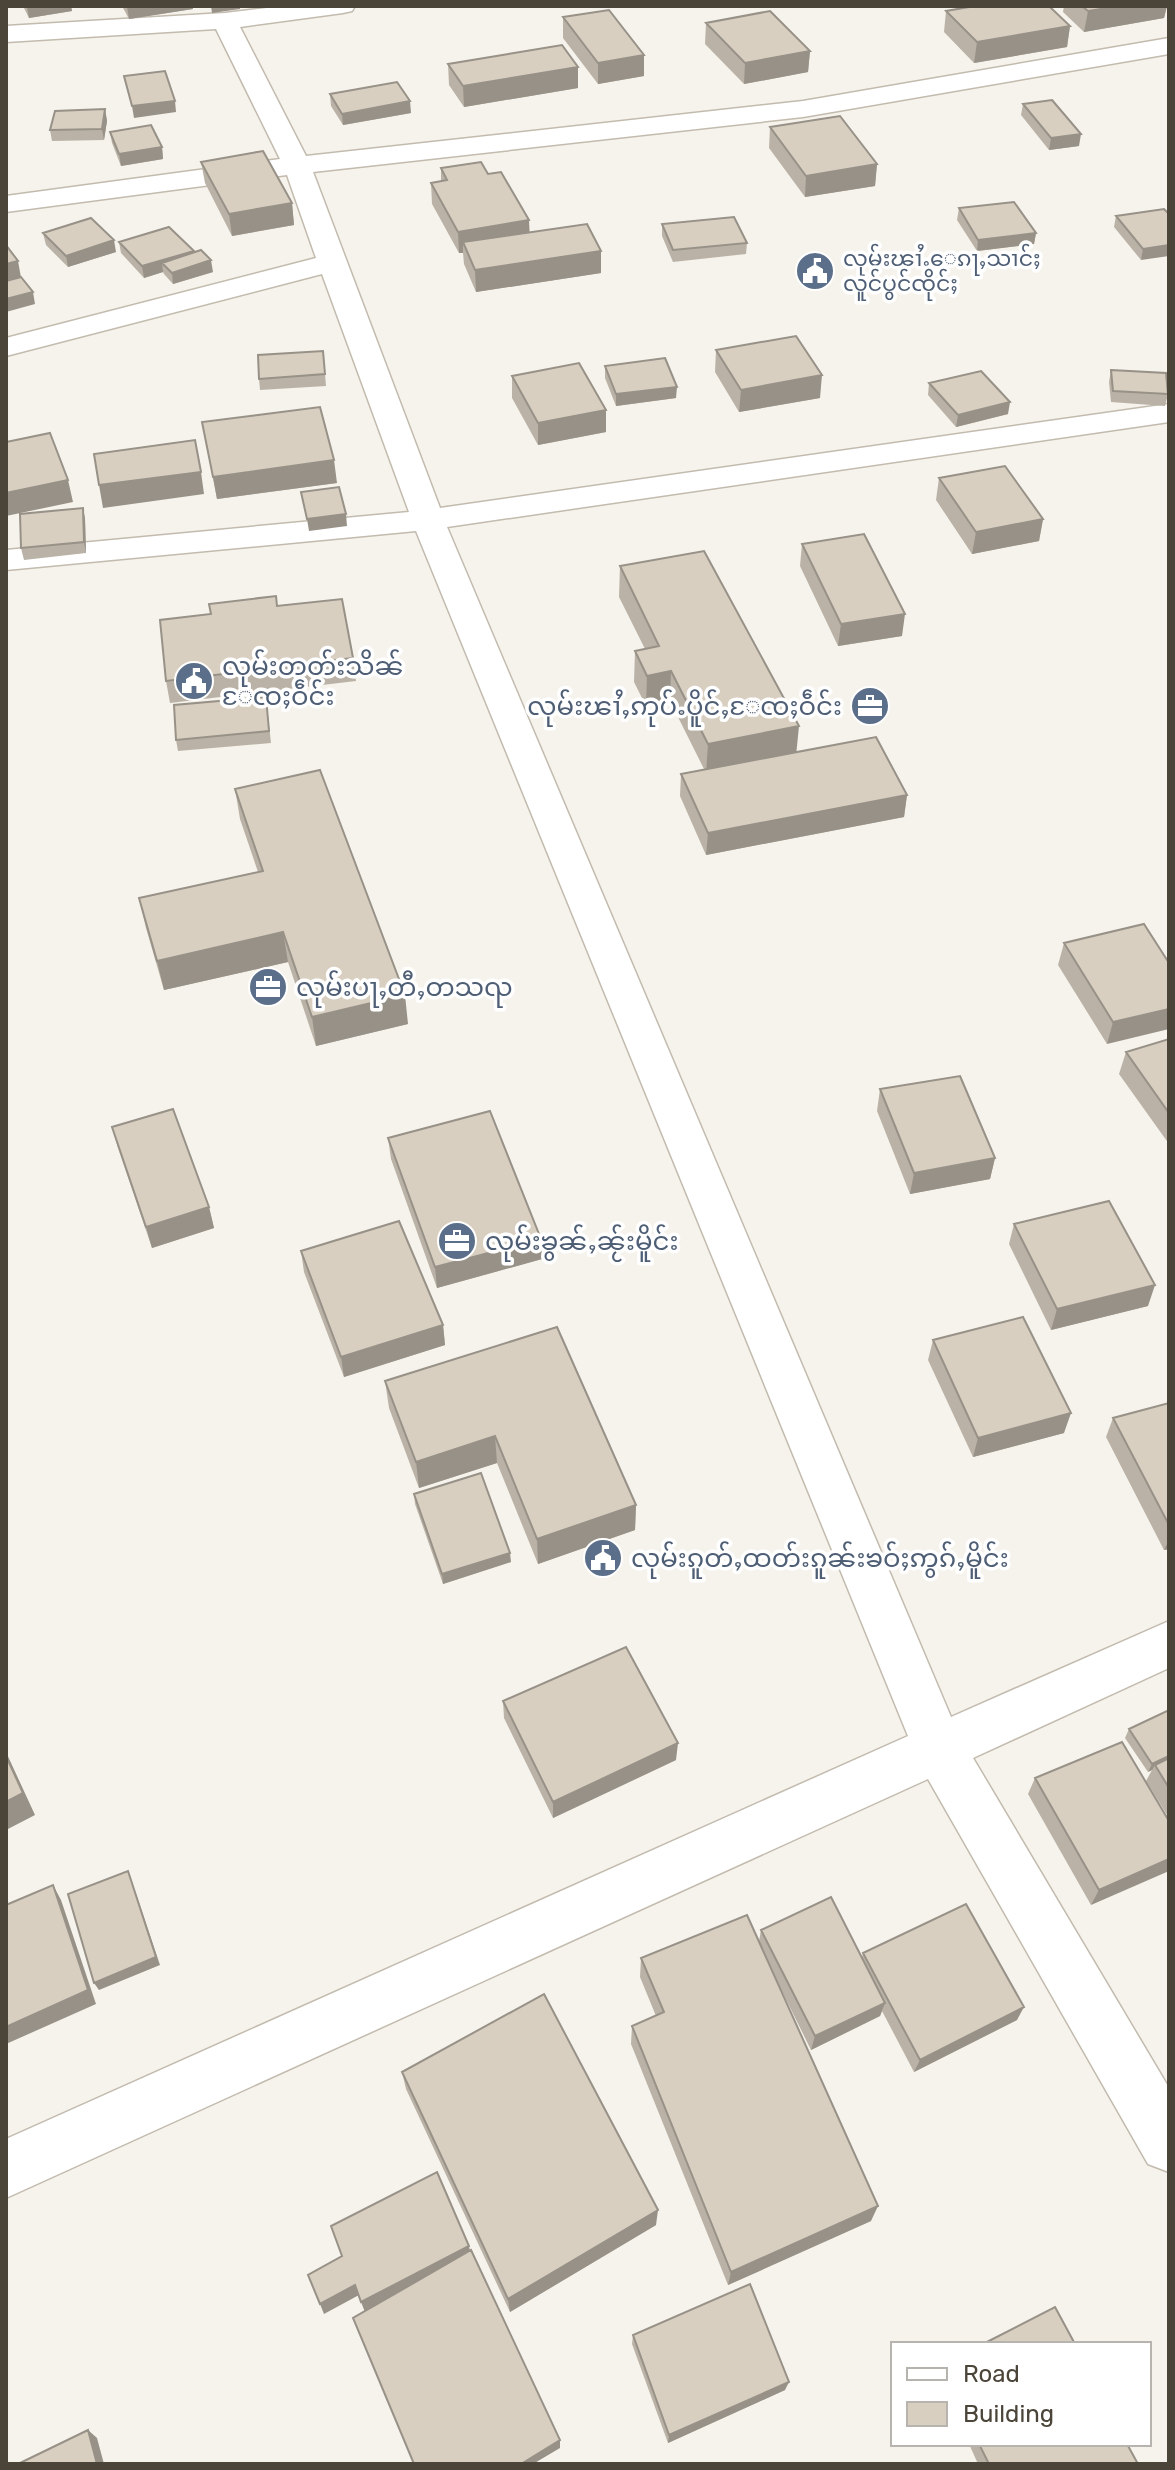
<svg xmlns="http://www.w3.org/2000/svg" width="1175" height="2470" font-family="Rubik,'Noto Sans Myanmar',sans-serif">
  <rect width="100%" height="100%" fill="#f6f3ec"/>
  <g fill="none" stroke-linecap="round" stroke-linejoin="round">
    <!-- minor casing -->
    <g stroke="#c2bbae" stroke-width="3">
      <path id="minor" d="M284,6H355L352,11L343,13L240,27L306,156L803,101L1169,38V54L803,117L313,172L440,508L1169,404V422L447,527L951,1717L1169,1621V1668L973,1758L1169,2088V2172L1148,2164L928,1779L6,2198V2139L908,1736L416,531L6,570V550L409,512L322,274L6,356V338L316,258L287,175L6,212V196L280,159L216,29L6,42V26L225,13Z"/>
    </g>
    <!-- minor -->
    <use href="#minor" fill="#fff" fill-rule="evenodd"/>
  </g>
  <!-- wall -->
  <path fill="#bab2a6" d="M23,6H71L72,11L29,18Z
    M122,6H192L193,9L129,19Z
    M958,6H1049L1070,26L1067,47L974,63L944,32L946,11L961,8Z
    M1064,6H1167L1164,18L1084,32L1063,12Z
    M563,17L644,55V76L598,84L563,38Z
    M706,23L810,51L808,72L744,84L705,44Z
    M448,64L578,67V88L464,107L449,85Z
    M330,94L411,113L343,125L331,106Z
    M1023,104L1079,146L1049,150L1021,115Z
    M105,109L107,121L104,140L52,141L50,130Z
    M770,127L877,164L875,186L805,197L769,148Z
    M110,132L162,147L163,159L121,166L112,143Z
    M201,162L292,203L294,225L232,236L205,183Z
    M441,168L488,174L529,220V232L601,251V273L476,292L464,264L463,253H459L432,204L431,183L441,181Z
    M959,208L1036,233L1034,244L977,251L957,220Z
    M1164,209L1141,260L1114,227L1116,216Z
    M662,224L747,243L746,254L673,262L662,236Z
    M43,233L116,252L68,267L46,245Z
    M119,242L194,251V253L213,272L173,284L164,274L163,272L144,278L121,253Z
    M716,350L820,398L739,412L715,372Z
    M323,351L326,386L260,390L259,379Z
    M605,366L676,398L616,406L605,378Z
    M1111,370L1168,394L1165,406L1111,402L1109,382Z
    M512,376L606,410V432L538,445L512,398Z
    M929,383L1008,414L956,427L928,395Z
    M202,422L337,483L217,499Z
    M939,478L1043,519L1039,541L972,554L936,500Z
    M83,508L85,519L86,553L24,560L21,548Z
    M802,544L902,636L838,646L800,566Z
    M620,566L796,752L907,795L904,817L706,855L680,796L681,774L704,769L670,701L646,706L634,682L635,651L645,649L619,597Z
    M277,606L353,658L356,681L170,703L166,681L211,614Z
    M266,697L271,743L178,751L176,740Z
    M235,789L408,1024L316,1046L288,962L164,990L146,928L139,898L258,872L240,819Z
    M1064,943L1169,963L1107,1044L1058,965Z
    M1169,1039V1144L1119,1074L1126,1052Z
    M880,1089L995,1158L990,1179L910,1194L877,1111Z
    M112,1127L209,1207L214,1228L152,1248L118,1148Z
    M388,1138L542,1259L437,1288L391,1159Z
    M1014,1224L1148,1306L1051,1330L1009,1244Z
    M301,1251L443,1325L445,1345L344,1377L304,1272Z
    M933,1340L1064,1433L973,1457L928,1360Z
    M385,1381L636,1505L635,1530L538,1564L497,1463L419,1488L389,1408Z
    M1169,1403V1549L1164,1550L1106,1437L1113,1418Z
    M414,1494L511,1562L443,1584L415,1504Z
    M503,1701L676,1760L553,1818L504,1718Z
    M1169,1710V1818L1146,1781L1152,1770L1148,1772L1125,1738L1129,1729Z
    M1035,1778L1169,1821L1091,1905L1028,1794Z
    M761,1930L862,1957L863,1953L1017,2020L914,2072L882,2011L880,2016L811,2050L777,1981L871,2221L728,2285L631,2044L632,2026L656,2016L640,1977L641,1958L759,1941Z
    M402,2072L656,2225L510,2312L406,2089Z
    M633,2335L785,2390L668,2443L632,2344Z
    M969,2444H1127L1138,2464H978Z"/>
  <!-- shaded-wall -->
  <path fill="#979187" d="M35,6H71L72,11L29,18L27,7Z
    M127,6H192L193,9L129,19Z
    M211,6H240V9L212,13Z
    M1120,6H1167L1164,18L1084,32L1088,11Z
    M1070,26L1067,47L974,63L977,42Z
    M810,51L808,72L744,84L745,63Z
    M644,55V76L598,84V63Z
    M578,67V88L464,107L463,86Z
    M175,101L176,112L134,118L132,106Z
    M410,101L411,113L343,125L342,114Z
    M105,109L107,121L104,140L102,129Z
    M1081,134L1079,146L1049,150L1051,138Z
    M162,147L163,159L121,166L119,154Z
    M877,164L875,186L805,197L806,176Z
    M292,203L294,225L232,236L229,214Z
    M529,220L530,241L463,242V253H459L458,232Z
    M1036,233L1034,244L977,251L978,240Z
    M114,240L116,252L68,267L66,256Z
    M1169,245V256L1141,260L1143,249Z
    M194,251L195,262L162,263L163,272L144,278L142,266Z
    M601,251V273L476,292L475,270Z
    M211,260L213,272L173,284L172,273Z
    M18,261L22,283L6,287V264Z
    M33,292L35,304L6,312V299Z
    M822,375L820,398L739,412L741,390Z
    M677,387L676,398L616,406V394Z
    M1010,402L1008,414L956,427L958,415Z
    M606,410V432L538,445V423Z
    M334,460L337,483L217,499L213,477Z
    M201,472L204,494L103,508L99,485Z
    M68,480L73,502L6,516V493Z
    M83,508L85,519L86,553L84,542Z
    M346,514L347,526L309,531L307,519Z
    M1043,519L1039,541L972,554L976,532Z
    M905,614L902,636L838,646L841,624Z
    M671,671L670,701L646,706L647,676Z
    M799,726L796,756L706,774L708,744Z
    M907,795L904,817L706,855L708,833Z
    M283,932L288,962L164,990L157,961Z
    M405,995L408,1024L316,1046L312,1017Z
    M1169,1009V1029L1107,1044L1113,1022Z
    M995,1158L990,1179L910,1194L914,1173Z
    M209,1207L214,1228L152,1248L146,1227Z
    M541,1239L542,1259L437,1288L435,1267Z
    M1155,1285L1148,1306L1051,1330L1057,1309Z
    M443,1325L445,1345L344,1377L341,1357Z
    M1071,1413L1064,1433L973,1457L978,1438Z
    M495,1436L497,1463L419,1488L416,1462Z
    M636,1505L635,1530L538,1564L537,1539Z
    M1169,1540V1549L1164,1550Z
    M510,1553L511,1562L443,1584L442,1574Z
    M678,1743L676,1760L553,1818V1802Z
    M6,1752L35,1815L6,1830Z
    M1169,1756V1762L1155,1765L1152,1770L1148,1772L1152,1764Z
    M1169,1859V1871L1091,1905L1099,1890Z
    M128,1871L131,1879L160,1965L99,1990L94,1983Z
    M53,1885L61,1900L96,2004L6,2044V2027Z
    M885,2003L880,2016L811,2050L815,2036Z
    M1024,2007L1017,2020L914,2072L920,2060Z
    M878,2206L871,2221L728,2285L731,2272Z
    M658,2210L656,2225L510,2312L508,2299Z
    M469,2246L471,2256L365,2312L361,2302Z
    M355,2285L359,2295L324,2314L320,2304Z
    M789,2382L785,2390L668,2443L669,2435Z
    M88,2430L97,2438L104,2464H97Z
    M560,2440V2448L533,2464H521Z"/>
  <!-- building -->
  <path fill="#d8cfc1" stroke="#979187" stroke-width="2" d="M975,6H1049L1070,26L977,42L946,11Z
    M1082,6H1120L1088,11Z
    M609,10L644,55L598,63L563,17Z
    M770,11L810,51L745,63L706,23Z
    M562,45L578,67L463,86L448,64Z
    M165,71L175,101L132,106L124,76Z
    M397,82L410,101L342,114L330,94Z
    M1052,100L1081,134L1051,138L1023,104Z
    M105,109L102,129L50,130L55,111Z
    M840,116L877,164L806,176L770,127Z
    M151,125L162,147L119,154L110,132Z
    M263,151L292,203L229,214L201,162Z
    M481,162L488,174L501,172L529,220L458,232L431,183L447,180L441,168Z
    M1014,202L1036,233L978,240L959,208Z
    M1164,209L1169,214V245L1143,249L1116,216Z
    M734,217L747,243L673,250L662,224Z
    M91,218L114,240L66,256L43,233Z
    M587,224L601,251L475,270L463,242Z
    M169,227L194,251L142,266L119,242Z
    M6,245L18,261L6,264Z
    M201,250L211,260L172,273L162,263Z
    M21,277L33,292L6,299V281Z
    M796,336L822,375L741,390L716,350Z
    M323,351L325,374L259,379L258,355Z
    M665,358L677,387L616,394L605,366Z
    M579,363L606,410L538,423L512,376Z
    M1111,370L1166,373L1168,394L1113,391Z
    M981,371L1010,402L958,415L929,383Z
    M320,407L334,460L213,477L202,422Z
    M50,433L68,480L6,493V442Z
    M195,440L201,472L99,485L94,454Z
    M1005,466L1043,519L976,532L939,478Z
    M339,487L346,514L307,519L301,492Z
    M83,508L84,542L21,548L20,514Z
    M864,534L905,614L841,624L802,544Z
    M704,551L799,726L708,744L671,671L647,676L635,651L659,646L620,566Z
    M276,596L277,606L342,599L353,658L166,681L160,620L211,614L209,604Z
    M266,697L269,731L176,740L174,705Z
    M876,737L907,795L708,833L681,774Z
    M320,770L405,995L312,1017L283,932L157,961L139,898L263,871L235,789Z
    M1144,924L1169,963V1009L1113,1022L1064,943Z
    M1169,1039V1113L1126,1052Z
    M960,1076L995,1158L914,1173L880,1089Z
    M173,1109L209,1207L146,1227L112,1127Z
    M490,1111L541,1239L435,1267L388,1138Z
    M1109,1201L1155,1285L1057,1309L1014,1224Z
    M399,1221L443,1325L341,1357L301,1251Z
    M1023,1317L1071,1413L978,1438L933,1340Z
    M557,1327L636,1505L537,1539L495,1436L416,1462L385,1381Z
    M1169,1403V1525L1113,1418Z
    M481,1473L510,1553L442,1574L414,1494Z
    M626,1647L678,1743L553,1802L503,1701Z
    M1169,1710V1756L1152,1764L1129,1729Z
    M1122,1742L1169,1821V1859L1099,1890L1035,1778Z
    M6,1756L23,1793L6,1802Z
    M1169,1758V1788L1155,1765Z
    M128,1871L156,1957L94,1983L68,1894Z
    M53,1885L88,1990L6,2027V1905Z
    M831,1897L885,2003L815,2036L761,1930Z
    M966,1904L1024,2007L920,2060L863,1953Z
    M747,1915L878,2206L731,2272L632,2026L664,2012L641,1958Z
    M544,1994L658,2210L508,2299L402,2072Z
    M437,2172L469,2246L361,2302L355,2285L320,2304L308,2275L342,2256L331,2226Z
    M471,2250L560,2440L521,2464H414L353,2318Z
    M750,2284L789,2382L669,2435L633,2335Z
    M1055,2307L1075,2344H983Z
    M88,2430L97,2464H18Z
    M979,2444H1127L1138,2464H989Z"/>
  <!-- icons -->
  <defs>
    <g id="civic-disc" transform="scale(2)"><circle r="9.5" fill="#5c6f8a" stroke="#fff"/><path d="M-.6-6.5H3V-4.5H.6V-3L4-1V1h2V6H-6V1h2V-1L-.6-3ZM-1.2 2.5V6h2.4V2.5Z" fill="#fff"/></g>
    <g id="office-disc" transform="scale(2)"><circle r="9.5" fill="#5c6f8a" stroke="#fff"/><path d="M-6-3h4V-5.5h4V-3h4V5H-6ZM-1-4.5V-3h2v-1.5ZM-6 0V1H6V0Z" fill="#fff"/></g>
  </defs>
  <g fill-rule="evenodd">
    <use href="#civic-disc" x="815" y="271"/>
    <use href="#civic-disc" x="194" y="681"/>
    <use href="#office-disc" x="870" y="706"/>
    <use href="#office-disc" x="268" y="987"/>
    <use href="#office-disc" x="457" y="1241"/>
    <use href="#civic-disc" x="603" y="1558"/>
  </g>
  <g text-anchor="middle" stroke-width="7" stroke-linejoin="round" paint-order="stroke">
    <!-- far-service labels -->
    <g font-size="22" fill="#4e5e75" stroke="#fff" text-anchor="start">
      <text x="843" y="266">လုမ်းၽၢႆႇေၵႃႇသၢင်ႈ<tspan x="843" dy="25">လူင်ပွင်ၸိုင်ႈ</tspan></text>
    </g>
    <!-- service labels -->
    <g font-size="26" fill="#4e5e75" stroke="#fff" text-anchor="start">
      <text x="222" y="675">လုမ်းတတ်းသိၼ်<tspan x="222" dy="30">ႄၸႈဝဵင်း</tspan></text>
      <text x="842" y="715" text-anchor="end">လုမ်းၽၢႆႇဢုပ်ႉပိူင်ႇႄၸႈဝဵင်း</text>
      <text x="296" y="996">လုမ်းပႃႇတီႇတသၺ</text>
      <text x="485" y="1250">လုမ်းၶွၼ်ႇၼႂ်းမိူင်း</text>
      <text x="631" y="1567">လုမ်းၵူတ်ႇထတ်းၵူၼ်းၶဝ်ႈဢွၵ်ႇမိူင်း</text>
    </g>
  </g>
  <!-- border -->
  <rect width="1175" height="2470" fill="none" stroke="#4b4439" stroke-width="16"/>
  <!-- legend -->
  <rect x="891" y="2342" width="260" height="104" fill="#ffffff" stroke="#b7b4b0" stroke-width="2"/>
  <rect x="907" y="2368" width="40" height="12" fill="#ffffff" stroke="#b7b4b0" stroke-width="2"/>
  <text x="963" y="2382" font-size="24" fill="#4b4439">Road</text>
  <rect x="907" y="2402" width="40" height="24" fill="#d8cfc1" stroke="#b7b4b0" stroke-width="2"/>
  <text x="963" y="2422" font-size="24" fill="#4b4439">Building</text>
</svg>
